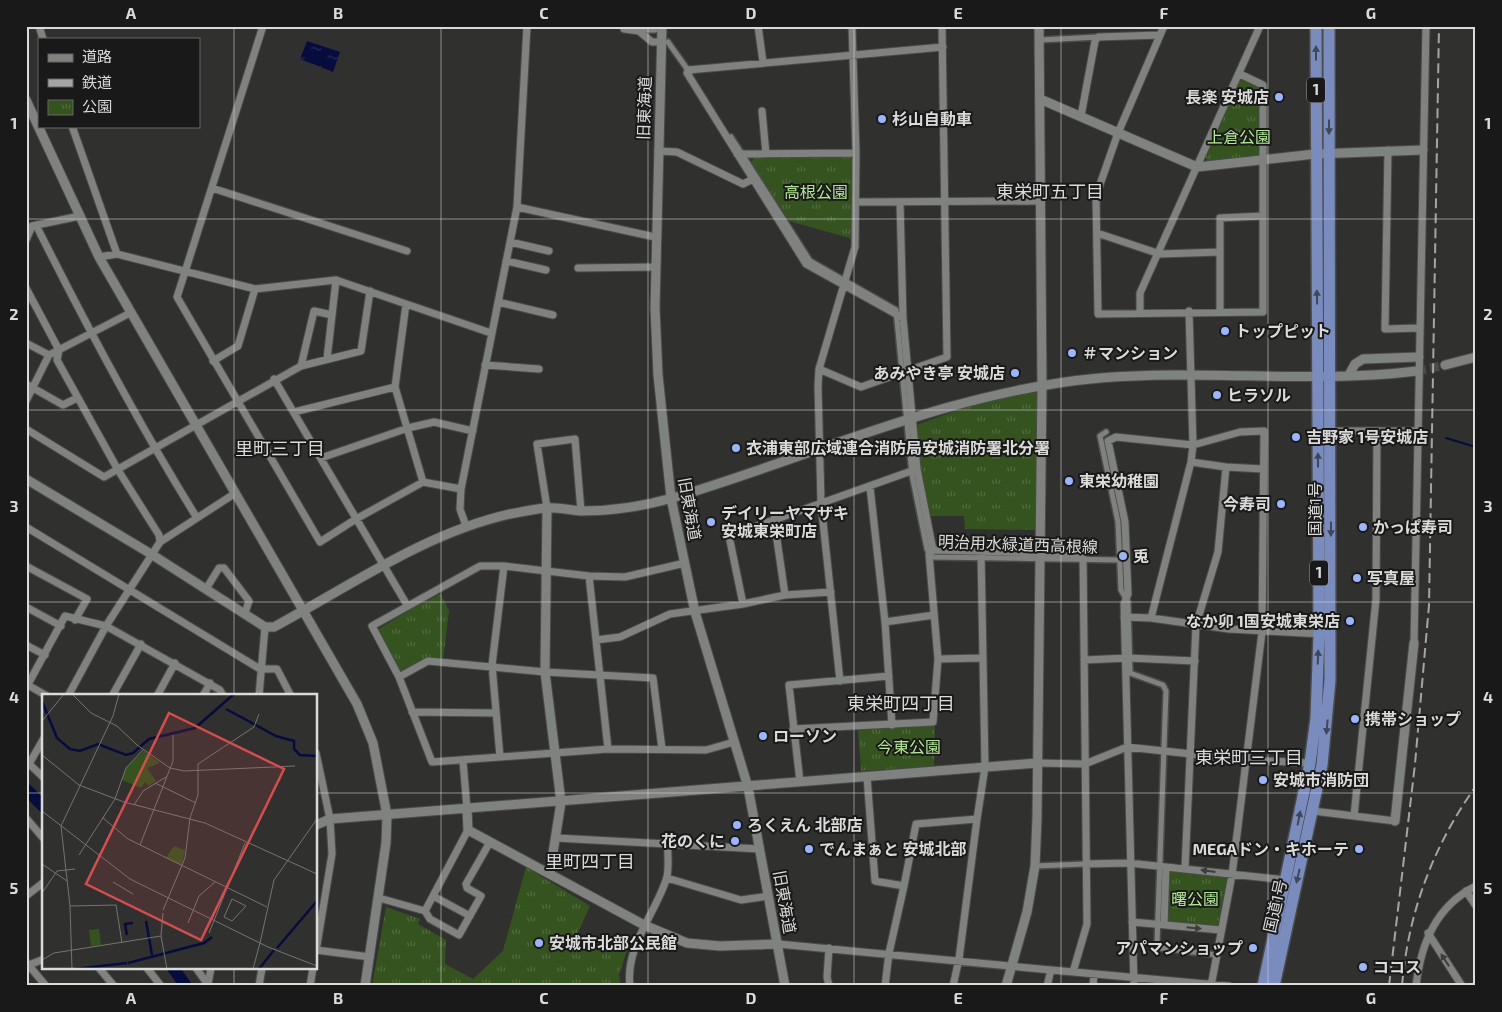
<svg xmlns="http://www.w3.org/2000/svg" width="1502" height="1012" font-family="'Exo 2','Noto Sans JP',sans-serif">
  <defs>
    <pattern id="park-tufts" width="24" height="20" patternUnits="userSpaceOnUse" patternTransform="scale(1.25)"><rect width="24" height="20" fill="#35531f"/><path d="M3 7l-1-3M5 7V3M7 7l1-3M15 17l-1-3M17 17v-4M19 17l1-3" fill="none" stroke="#526b3f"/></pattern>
    <pattern id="water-ripples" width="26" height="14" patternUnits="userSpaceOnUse" patternTransform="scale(1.25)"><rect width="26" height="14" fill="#060c3d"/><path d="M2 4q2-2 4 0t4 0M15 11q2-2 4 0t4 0" fill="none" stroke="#2a2f58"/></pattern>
  </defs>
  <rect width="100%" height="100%" fill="#30312f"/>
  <!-- park -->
  <path fill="url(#park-tufts)" d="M1243,79L1259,86L1260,89L1261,153L1258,157L1208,162L1205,157L1240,81Z
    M848,156L852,159L853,239L789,221L751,162L755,157Z
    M1039,389L1036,530L965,529L964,516H930L920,470L917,426L919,424L978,403Z
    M441,594L449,611L443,660L428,659L398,673L377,630L416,606Z
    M935,725L934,766L861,771L858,730Z
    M526,867L590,906L575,939L586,944L627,950L619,975L621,986H372L386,907L420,919L418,924L446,940L445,964L473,979L503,951Z
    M1171,870L1225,877L1227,879L1218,925L1215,927L1168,922L1165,920L1168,873Z"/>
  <!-- water -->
  <path fill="url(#water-ripples)" d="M307,41L340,52L333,72L300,59Z"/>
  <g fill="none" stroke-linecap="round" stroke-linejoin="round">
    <!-- stream -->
    <path stroke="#060c3d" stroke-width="2" d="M1446,438L1476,447"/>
    <!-- river -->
    <path stroke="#060c3d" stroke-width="12" d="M26,789L44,807
      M173,968L186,986"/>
    <!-- tertiary-tunnel -->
    <path stroke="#4a4b49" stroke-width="9" stroke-dasharray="9 4.5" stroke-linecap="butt" d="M1417,371L1445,365"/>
    <!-- pedestrian casing -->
    <g stroke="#4b4c4a" stroke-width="8">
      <path id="pedestrian" d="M638,26L647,30H655
        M1039,40L1098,37
        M668,42L690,73
        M731,137L810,261L896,310L912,475L927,549L933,557L1120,560
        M1106,432L1100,436L1118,522L1121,590L1128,602L1130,673L1163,685L1166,691L1157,944L1160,948L1217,955
        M1035,866L1085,864"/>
    </g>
    <!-- minor casing -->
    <g stroke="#4b4c4a" stroke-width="9">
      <path id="minor" d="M39,26L43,39
        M263,26L177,297L320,542L356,519L423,482L461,489
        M758,26L763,62
        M1164,26L1118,133L1096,196L1098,314L1263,312V85L1240,74
        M624,29L639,31L652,42H661
        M762,111L766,154
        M1081,116L1095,41L1098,37L1160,35
        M72,126L117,254
        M1388,150L1385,329L1420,328
        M658,151L677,152L743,184L753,179
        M737,154L856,153
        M212,188L407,251
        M857,202L1039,201
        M517,207L655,237
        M36,225C86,325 138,423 197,518
        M1097,233L1160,254L1220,252
        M26,240L32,226L80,216
        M510,242L549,251
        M99,257L117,254L255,289L336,280L491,333
        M506,261L546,270
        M578,268L655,267
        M26,288L59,350L57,360L118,470L159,535L160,542
        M498,302L553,315
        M406,304L395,387L423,482
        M1220,311V218L1263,216
        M1140,312V293L1260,26
        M903,318L806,264L687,73L688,70L943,47
        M26,343L49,355
        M327,359L336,280
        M213,361L238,346L255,289
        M485,365L539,369
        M301,366L314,311L332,315
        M819,369L861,387L947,357L942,26
        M274,379L407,605
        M26,384L63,405L77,398
        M26,401L49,355L130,313
        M294,412L395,387
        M26,429L104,477L301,366L361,351L370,291
        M1331,431H1418
        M321,458L408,428L434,422L473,431
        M1191,462L1226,467L1263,469
        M870,487L885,622L892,725
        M547,508L537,444L575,439L581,511
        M774,519L785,595
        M466,526L460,509L461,489L517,207L527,26
        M26,527L260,669H277L291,696
        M933,550L1083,554L1087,924L1073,972
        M685,563L625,577L589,576L504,566H480L372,626L399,677L432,762L608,749L706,750L734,742
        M26,566L87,599L75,620
        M589,576L608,749
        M206,589L219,568H224L249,601L245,613
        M743,604L729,536L917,469
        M26,607L61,626
        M1124,617L1151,618L1229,629L1323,634
        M1151,618L1191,462L1193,445L1189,311
        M885,622L934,615
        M596,640L620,637L670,614L743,604L785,595L831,592
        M1414,643L1426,26
        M26,645L45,655
        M938,659L982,658
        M1084,660L1128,658L1195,661
        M399,677L428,661L545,672L653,678L662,749
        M840,681L821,503L818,386L819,369L855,247L856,153L852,26
        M26,684L47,696
        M26,688L65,616L106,626L220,690L223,696
        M68,696L106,626L160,542L234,494
        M112,696L141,644
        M157,696L175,663
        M203,696L210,683
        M259,696L265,627
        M412,712L495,713
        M793,729L933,722L938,659L929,554L933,550L917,469L903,318L900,202
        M316,753L330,819L332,854L316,951
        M500,757L492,665L504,566
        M26,761L44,778
        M463,761L467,809
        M1037,763L1085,764L1127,747L1247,760L1310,763
        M29,764L44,738
        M867,777L875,881L904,886L916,824L977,819L959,959L953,986
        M800,782L789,685L889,676
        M1313,811L1395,821
        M1354,816L1376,599L1377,431
        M26,818L44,839
        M977,819L985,767L981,552
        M556,838L760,849
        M1085,864L1129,863L1286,880
        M1185,868L1196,625L1218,552L1226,467
        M667,878L741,900L769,896
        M1466,891L1476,906
        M26,896L44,882
        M433,896L470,916
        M379,898L425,911L468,830
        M425,911L430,919L459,935L481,896L467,888L466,884L490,842
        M1132,922L1221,930
        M1164,925L1166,867
        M1428,933L1462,986
        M778,944L1051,970L1047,986
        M829,948L827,977L829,986
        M316,950L370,957
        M26,962L46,986
        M99,968L114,986
        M147,968L161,986
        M196,968L209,986
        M26,970L29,965L44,959
        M1051,970L1229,986
        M208,984L211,968
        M259,986L262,968
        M310,986L313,968
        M630,986C625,947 655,914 666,880C670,870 667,855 668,844
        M885,986L889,953L904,886
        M1093,986L1094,974
        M1134,986L1124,604L1128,594L1125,522L1108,441L1116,437L1193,445L1240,432L1264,431L1262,632L1232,875L1211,986
        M1416,986C1421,943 1436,906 1476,886"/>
    </g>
    <!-- tertiary casing -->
    <g stroke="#4b4c4a" stroke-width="11">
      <path id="tertiary" d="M662,26L655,308L658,375L671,498L695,612L748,787L785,986
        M1040,99L1197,167L1315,154L1423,150
        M26,100L99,257L357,704L373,743L387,815L386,843L365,986
        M1445,365L1476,357
        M1349,375L1355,364L1363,359L1419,357
        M26,479L151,554L265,627H274C350,586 425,533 510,514C521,512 534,509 546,508C557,507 569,510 581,511C613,511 645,506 676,497C816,455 952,391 1100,378C1205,369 1312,384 1417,371
        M547,508L545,672L561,802L550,872
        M467,809L468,830L644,925L687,943L720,946L778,944
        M1395,821L1414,643
        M316,825L330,819L1037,763
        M1006,986L1027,912L1035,866L1037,818L1042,386L1039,26"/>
    </g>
    <!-- trunk casing -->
    <g stroke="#4b4c4a" stroke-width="14">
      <path id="trunk" d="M1263,986L1310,763L1316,718L1319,634L1316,26
        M1274,986L1322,765L1330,680L1329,26"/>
    </g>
    <!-- pedestrian -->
    <use href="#pedestrian" stroke="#80827f" stroke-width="5"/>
    <!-- minor -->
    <use href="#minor" stroke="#80827f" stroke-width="7"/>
    <!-- tertiary -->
    <use href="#tertiary" stroke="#80827f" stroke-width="9"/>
    <!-- trunk -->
    <use href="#trunk" stroke="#7a8cbe" stroke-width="11"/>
    <!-- rail -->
    <path stroke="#a5a6a4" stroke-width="2" stroke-dasharray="10 5" stroke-linecap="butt" d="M1389,986L1415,764L1429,605L1439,26
      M1402,986C1408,913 1433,846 1476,786"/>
  </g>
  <!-- one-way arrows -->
  <defs><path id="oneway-solid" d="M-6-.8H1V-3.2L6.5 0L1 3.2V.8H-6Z" transform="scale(1.25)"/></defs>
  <g fill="#3f475a">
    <use href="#oneway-solid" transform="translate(1316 53) rotate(-90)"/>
    <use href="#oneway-solid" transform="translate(1329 127) rotate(90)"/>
    <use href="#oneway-solid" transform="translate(1317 297) rotate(-91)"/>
    <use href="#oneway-solid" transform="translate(1318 460) rotate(-90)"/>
    <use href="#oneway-solid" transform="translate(1331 529) rotate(90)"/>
    <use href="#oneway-solid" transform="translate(1318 657) rotate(-88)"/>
    <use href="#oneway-solid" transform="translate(1327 727) rotate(95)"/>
    <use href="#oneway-solid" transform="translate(1299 818) rotate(-79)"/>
    <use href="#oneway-solid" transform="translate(1298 876) rotate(103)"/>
  </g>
  <g fill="#3c3e3c">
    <use href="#oneway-solid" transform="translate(1208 871) rotate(-172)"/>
    <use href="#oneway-solid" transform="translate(1194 928) rotate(6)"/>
    <use href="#oneway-solid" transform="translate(1445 960) rotate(-123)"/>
  </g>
  <!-- grid -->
  <path fill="none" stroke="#dbdcda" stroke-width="1" stroke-opacity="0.55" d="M234,26V696M441,26V986M648,26V986M854,26V986M1061,26V986M1268,26V986M26,219H1476M26,410H1476M26,602H1476M26,793H44M316,793H1476M234,968V986"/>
  <!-- markers -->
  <g fill="#9bb5fd" stroke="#181918" stroke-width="2">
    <circle cx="1279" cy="97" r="5"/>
    <circle cx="882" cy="119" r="5"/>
    <circle cx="1225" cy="331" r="5"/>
    <circle cx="1072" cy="353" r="5"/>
    <circle cx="1015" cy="373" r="5"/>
    <circle cx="1217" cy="395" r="5"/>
    <circle cx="1296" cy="437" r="5"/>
    <circle cx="736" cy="448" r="5"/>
    <circle cx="1069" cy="481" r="5"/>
    <circle cx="1281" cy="504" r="5"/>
    <circle cx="711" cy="522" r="5"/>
    <circle cx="1363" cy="527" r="5"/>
    <circle cx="1123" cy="556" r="5"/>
    <circle cx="1357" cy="578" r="5"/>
    <circle cx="1350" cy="621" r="5"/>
    <circle cx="1355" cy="719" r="5"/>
    <circle cx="763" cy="736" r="5"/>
    <circle cx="1263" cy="780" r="5"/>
    <circle cx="737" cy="825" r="5"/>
    <circle cx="735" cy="841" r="5"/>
    <circle cx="809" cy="849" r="5"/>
    <circle cx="1359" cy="849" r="5"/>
    <circle cx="539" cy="943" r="5"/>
    <circle cx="1253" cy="948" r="5"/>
    <circle cx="1363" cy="967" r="5"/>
  </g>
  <g text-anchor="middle" stroke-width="4" stroke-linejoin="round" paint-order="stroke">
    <!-- shield labels -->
    <g fill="#181918" stroke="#a0a2a0" stroke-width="1">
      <rect x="1307" y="77.5" width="18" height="25" rx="4"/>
      <rect x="1310" y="560.5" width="18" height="25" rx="4"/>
    </g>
    <g font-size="15" font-weight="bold" fill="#dbdcda">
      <text x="1316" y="95">1</text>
      <text x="1319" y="578">1</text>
    </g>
    <!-- poi labels -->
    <g font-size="16" font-weight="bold" fill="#dbdcda" stroke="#181918" text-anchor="start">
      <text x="1269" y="103" text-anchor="end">長楽 安城店</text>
      <text x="892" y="125">杉山自動車</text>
      <text x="1235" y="337">トップピット</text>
      <text x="1082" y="359">＃マンション</text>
      <text x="1005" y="379" text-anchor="end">あみやき亭 安城店</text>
      <text x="1227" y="401">ヒラソル</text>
      <text x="1306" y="443">吉野家 1号安城店</text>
      <text x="746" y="454">衣浦東部広域連合消防局安城消防署北分署</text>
      <text x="1079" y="487">東栄幼稚園</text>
      <text x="1271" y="510" text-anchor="end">今寿司</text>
      <text x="721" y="519">デイリーヤマザキ<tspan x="721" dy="18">安城東栄町店</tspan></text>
      <text x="1373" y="533">かっぱ寿司</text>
      <text x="1133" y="562">兎</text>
      <text x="1367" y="584">写真屋</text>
      <text x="1340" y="627" text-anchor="end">なか卯 1国安城東栄店</text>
      <text x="1365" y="725">携帯ショップ</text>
      <text x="773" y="742">ローソン</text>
      <text x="1273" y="786">安城市消防団</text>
      <text x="747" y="831">ろくえん 北部店</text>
      <text x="725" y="847" text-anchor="end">花のくに</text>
      <text x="819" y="855">でんまぁと 安城北部</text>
      <text x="1349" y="855" text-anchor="end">MEGAドン・キホーテ</text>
      <text x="549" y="949">安城市北部公民館</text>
      <text x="1243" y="954" text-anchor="end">アパマンショップ</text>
      <text x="1373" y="973">ココス</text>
    </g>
    <!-- street labels -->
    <g font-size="16" fill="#dbdcda" stroke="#181918">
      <text transform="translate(644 108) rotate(-88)" y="6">旧東海道</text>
      <text transform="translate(690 509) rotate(80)" y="6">旧東海道</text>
      <text transform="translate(1315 509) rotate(-90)" y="6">国道1号</text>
      <text transform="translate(1018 544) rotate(2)" y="6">明治用水緑道西高根線</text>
      <text transform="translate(785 902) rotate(80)" y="6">旧東海道</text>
      <text transform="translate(1275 906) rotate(-77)" y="6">国道1号</text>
    </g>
    <!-- park labels -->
    <g font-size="16" fill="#b4e894" stroke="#181918">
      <text x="1239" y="143">上倉公園</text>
      <text x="816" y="198">高根公園</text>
      <text x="909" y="753">今東公園</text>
      <text x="1195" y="905">曙公園</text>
    </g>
    <!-- neighbourhood labels -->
    <g font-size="18" fill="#dbdcda" stroke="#181918">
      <text x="1050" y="198">東栄町五丁目</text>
      <text x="280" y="455">里町三丁目</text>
      <text x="901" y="710">東栄町四丁目</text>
      <text x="1249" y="764">東栄町三丁目</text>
      <text x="590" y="868">里町四丁目</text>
    </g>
  </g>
  <!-- overview -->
  <g transform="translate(42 694)">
    <rect width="275" height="275" fill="#30312f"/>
    <path d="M57,235L59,251L49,252L47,236Z" fill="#35531f"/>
    <path d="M102,57L118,69L105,74L114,87L107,92L103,88L99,94L80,86L84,74ZM132,152L143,156L140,172L124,164Z" fill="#35531f"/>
    <path fill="none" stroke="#060c3d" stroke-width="2.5" d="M0,7L15,44L28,55L38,57L56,50L84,61L91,59L107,45L153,34L192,0M184,15L234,42L252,47V55L258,61L275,62M104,227L110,261M85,241L83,230L91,229M235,254L275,207M86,269L162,249L170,243M32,275L85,269M217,275L232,256"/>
    <path fill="none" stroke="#747573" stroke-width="1" d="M30,0L49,19L75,32L95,51L128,74L142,77L253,72M0,27L22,0M0,61L37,91L82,108L163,129L275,180M113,89L154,109M92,111L101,97L124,83M0,117L88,185L226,253L275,272M61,124L86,145L225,213M98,151L131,67V41M37,161L73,105L84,74L101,56M0,170L25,187M71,188L91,200M0,199L15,177L33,175M190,205L204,212L190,227L182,223ZM28,212L74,211L80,249M121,216L143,164L148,124L156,101V70L212,33L217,20M121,219L119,242L125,275M146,229L157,202L173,188M167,239L203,149M218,249L232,186L275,125M0,266L12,259L119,242M30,275L28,212L19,132L71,22L77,0M211,275L218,249"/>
    <path fill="#d74c4c" fill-opacity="0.15" stroke="#d74c4c" stroke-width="2.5" d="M127,19L242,75L159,246L44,190Z"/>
    <rect width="275" height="275" fill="none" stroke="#dbdcda" stroke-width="2.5"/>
  </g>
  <!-- border -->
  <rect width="1502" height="1012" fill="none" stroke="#181918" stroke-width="55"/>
  <!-- legend -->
  <rect x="38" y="38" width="162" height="90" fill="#181918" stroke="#666766"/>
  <rect x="48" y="54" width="25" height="8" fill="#80827f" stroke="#666766"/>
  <text x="82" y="62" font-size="15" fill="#dbdcda">道路</text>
  <rect x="48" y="79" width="25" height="8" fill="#a5a6a4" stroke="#666766"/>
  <text x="82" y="88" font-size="15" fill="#dbdcda">鉄道</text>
  <rect x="48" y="100" width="25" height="15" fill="url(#park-tufts)" stroke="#666766"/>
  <text x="82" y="112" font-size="15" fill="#dbdcda">公園</text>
  <rect x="28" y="28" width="1446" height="956" fill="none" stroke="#dbdcda" stroke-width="2"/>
  <g font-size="16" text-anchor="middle" font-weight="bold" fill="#dbdcda">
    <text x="131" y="19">A</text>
    <text x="338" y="19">B</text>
    <text x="544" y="19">C</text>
    <text x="751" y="19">D</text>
    <text x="958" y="19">E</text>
    <text x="1164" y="19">F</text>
    <text x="1371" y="19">G</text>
    <text x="14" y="129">1</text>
    <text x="1488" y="129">1</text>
    <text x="14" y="320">2</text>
    <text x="1488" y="320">2</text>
    <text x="14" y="512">3</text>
    <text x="1488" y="512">3</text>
    <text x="14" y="703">4</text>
    <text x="1488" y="703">4</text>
    <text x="14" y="894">5</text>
    <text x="1488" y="894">5</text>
    <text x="131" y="1004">A</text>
    <text x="338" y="1004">B</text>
    <text x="544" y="1004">C</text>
    <text x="751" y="1004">D</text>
    <text x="958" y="1004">E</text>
    <text x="1164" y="1004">F</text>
    <text x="1371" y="1004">G</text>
  </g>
</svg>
